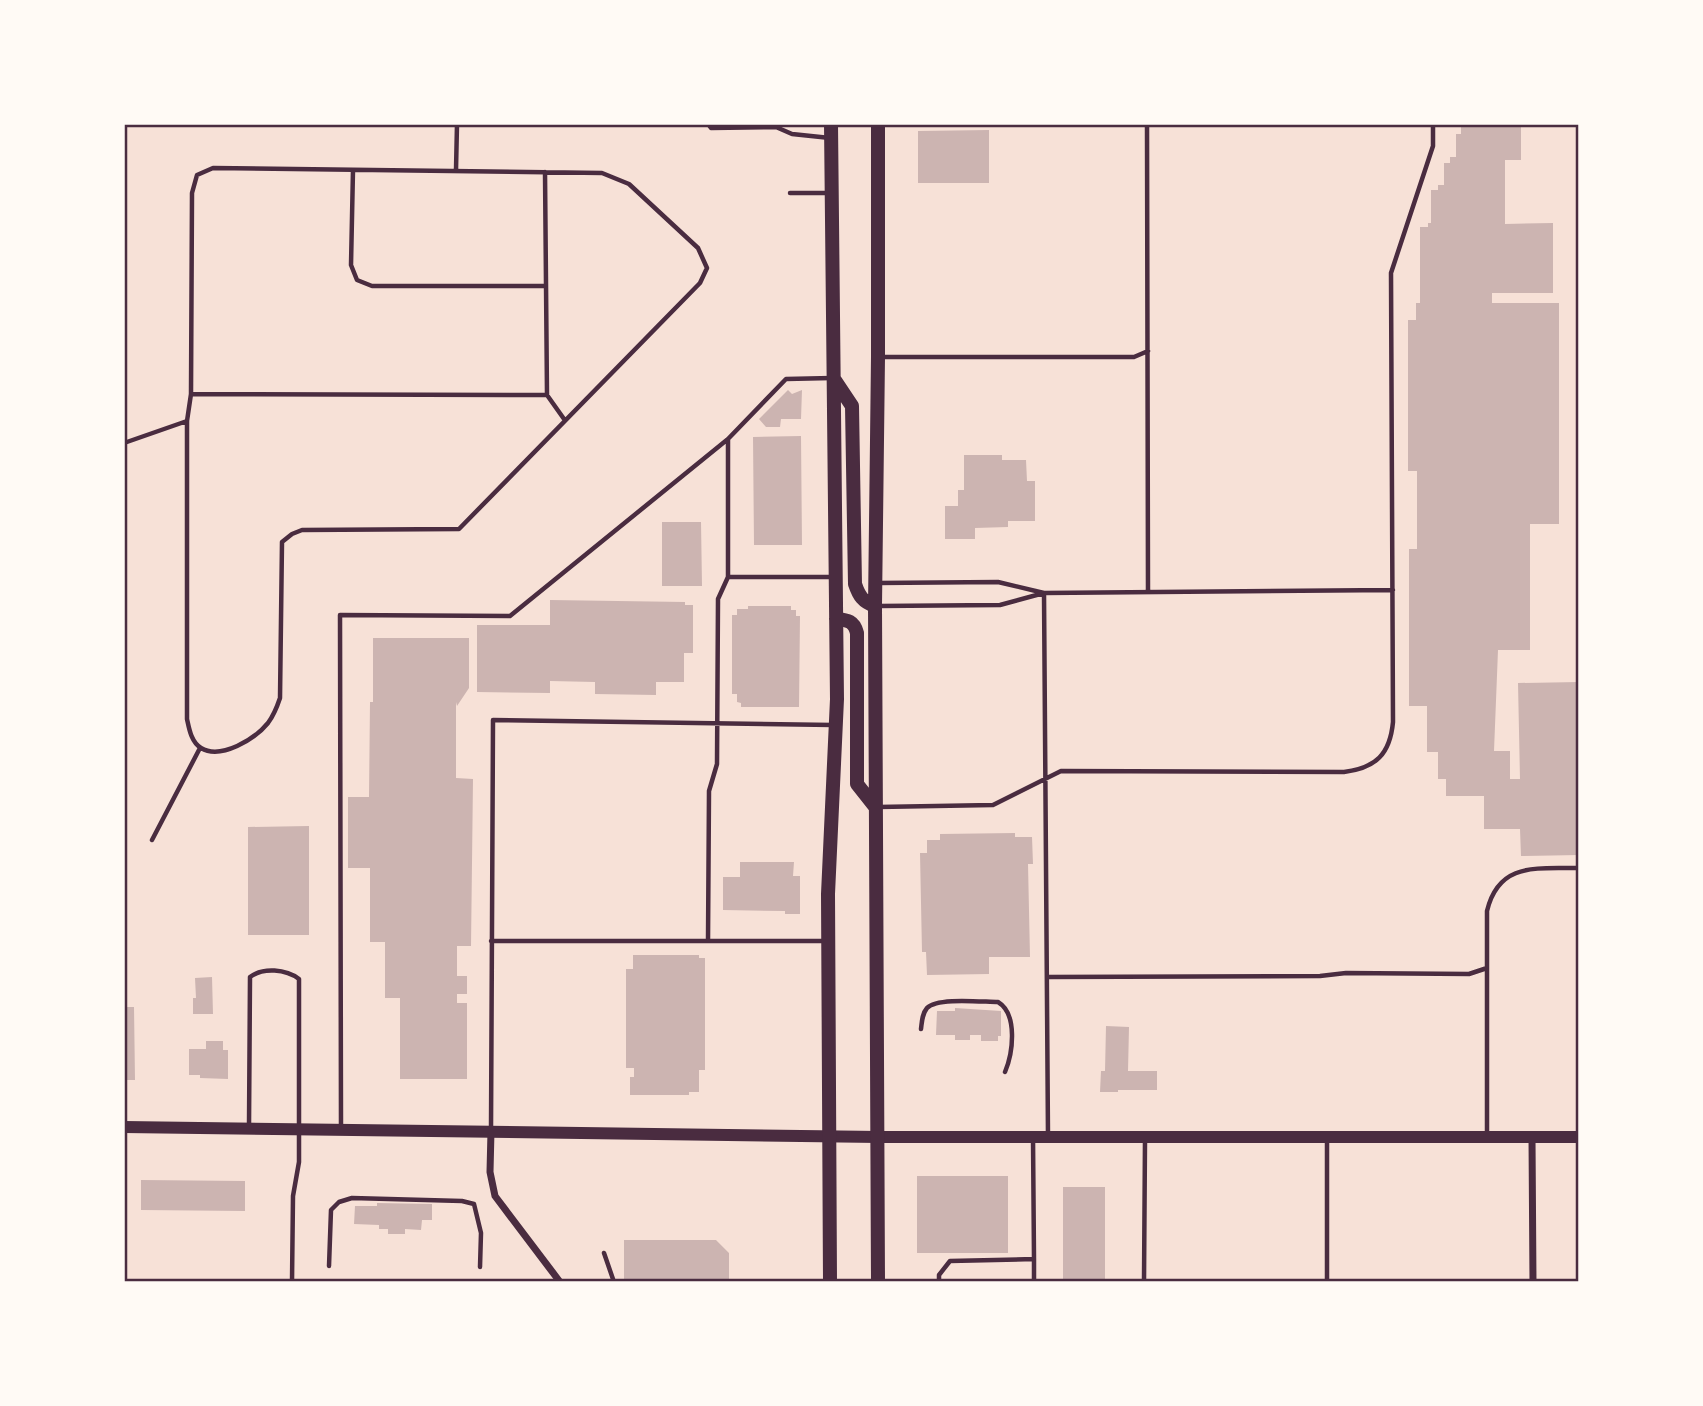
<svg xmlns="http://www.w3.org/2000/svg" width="1703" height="1406" font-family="'Space Grotesk',sans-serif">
  <rect width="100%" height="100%" fill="#f7e1d7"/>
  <!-- building -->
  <path fill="#ccb4b1" d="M1461,124H1521V160H1505V224L1553,223V293H1492V303H1559V524H1530V650H1498L1494,751H1510V779H1520L1518,683L1579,682V855L1521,856L1520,829H1484V796H1446V779H1438V752H1427V706H1409V549H1417V471H1408V320H1416V303H1420V227H1428V223H1431V190H1438V185H1444V163H1450V157H1456V134H1461Z
    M989,130V183H918V131Z
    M788,390L792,394L802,390L801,419H781L780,427H766L759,419Z
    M801,436L802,545H754L753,437Z
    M964,455H1002V460H1026L1027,481H1035V521H1008V527L975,528V539H945V506H958V490H964Z
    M662,522H701L702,586H662Z
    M550,600L685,602V605H693V653H684V682H656V695L595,694V682L550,681V693L477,692V625H550Z
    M748,606H791V610H796V616H800L799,707H741V703L737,702V694H732V615H737V609H748Z
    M373,638H469V688L457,706L456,702V778L473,779L471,946H457V976H467V994H457V1003H467V1079H400V998H385V942H370V868H348V797H369L370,702H373Z
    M309,826V935H248V827Z
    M1015,833V837H1032L1033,864H1028L1030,957H989V974L927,975L926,952H922L920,853H927V840H940V834Z
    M740,862H794L793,876H800V914H785V911L723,910V877H740Z
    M633,955H699V958H705V1070H699V1092H689V1095H630V1077H634V1068H626V969H633Z
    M212,977L213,1014H193V998H196L195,978Z
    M124,1007H134L135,1080H124Z
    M955,1008L1001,1011V1036H998V1041H981V1035H970V1040H955V1035H936L937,1011H955Z
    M1106,1026L1129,1027L1128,1071H1157V1090H1118V1092H1100L1101,1071H1105Z
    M206,1041H223V1050H228V1079L200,1078V1075H189V1049H206Z
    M917,1176H1008V1253H917Z
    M141,1180L245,1181V1211L141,1210Z
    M1063,1187H1105V1282H1063Z
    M377,1203L432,1204V1220H422L421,1230L405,1229V1234H388V1229H379V1225L354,1224L355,1206H377Z
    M624,1240H716L729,1253V1282H624Z"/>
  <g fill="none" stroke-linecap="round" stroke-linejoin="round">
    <!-- service -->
    <path stroke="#4a2c40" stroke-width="4.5" d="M708,124L711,128L776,127L792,134L830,138
      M1147,124L1148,592
      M213,168L602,173L629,184L698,248L707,268L700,283L459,529L302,530L292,534L282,542L280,698C277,707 274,715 268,723C255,739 221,760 201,748C191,742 189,728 187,719V421L191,394L192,193L197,175Z
      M353,170L351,265L357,280L372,286H546
      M456,170L457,124
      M545,172L547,395
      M790,193H830
      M881,357H1134L1148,351
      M191,394L547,395L564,419
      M124,443L187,421
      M728,577H832
      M877,583L998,582L1044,593L1393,590
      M1044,593L1048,1136
      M879,606L1000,605L1044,593
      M878,807L993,805L1061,771L1344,772C1376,768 1390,754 1393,722L1391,273L1433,146V124
      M152,840L200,748
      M491,941H827
      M708,941L709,791L717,764L718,599L728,577V439
      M1047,977L1320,976L1346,973L1469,974L1487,968
      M921,1029C922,1021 922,1014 927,1008C937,997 983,1002 998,1002C1018,1014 1013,1053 1005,1072
      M249,1127L250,977C263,967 286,969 299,979V1162L293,1196L292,1282
      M341,1129L340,615L510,616L728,439L786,379L832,378
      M491,1130L493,720L833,725
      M1487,1135V911C1499,861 1538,869 1579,868
      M1327,1139V1282
      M604,1253L614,1282
      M1034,1259V1282
      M329,1266L331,1210L339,1202L352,1198L462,1201L474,1204L481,1233L480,1267
      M939,1282V1275L950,1261L1034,1259L1033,1137
      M1144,1282L1145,1139"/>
    <!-- minor -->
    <path stroke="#4a2c40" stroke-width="7" d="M491,1131L490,1172L495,1196L560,1282
      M1532,1138L1533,1282"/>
    <!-- tertiary -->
    <path stroke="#4a2c40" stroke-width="12" d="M879,1137H1579"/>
    <!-- secondary -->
    <path stroke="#4a2c40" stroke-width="12" d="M124,1127L879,1137"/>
    <!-- primary -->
    <path stroke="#4a2c40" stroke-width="14" d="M878,124V357L875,606L878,1282
      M834,379L852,406L855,584C859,596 863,602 875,606
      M836,619C848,620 854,621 857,633V784L876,808
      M830,1282L828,894L837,699L831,124"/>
  </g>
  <!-- border -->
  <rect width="1703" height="1406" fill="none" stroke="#fffaf5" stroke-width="252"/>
  <rect x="126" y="126" width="1451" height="1154" fill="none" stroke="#4a2c40" stroke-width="2.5"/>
</svg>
